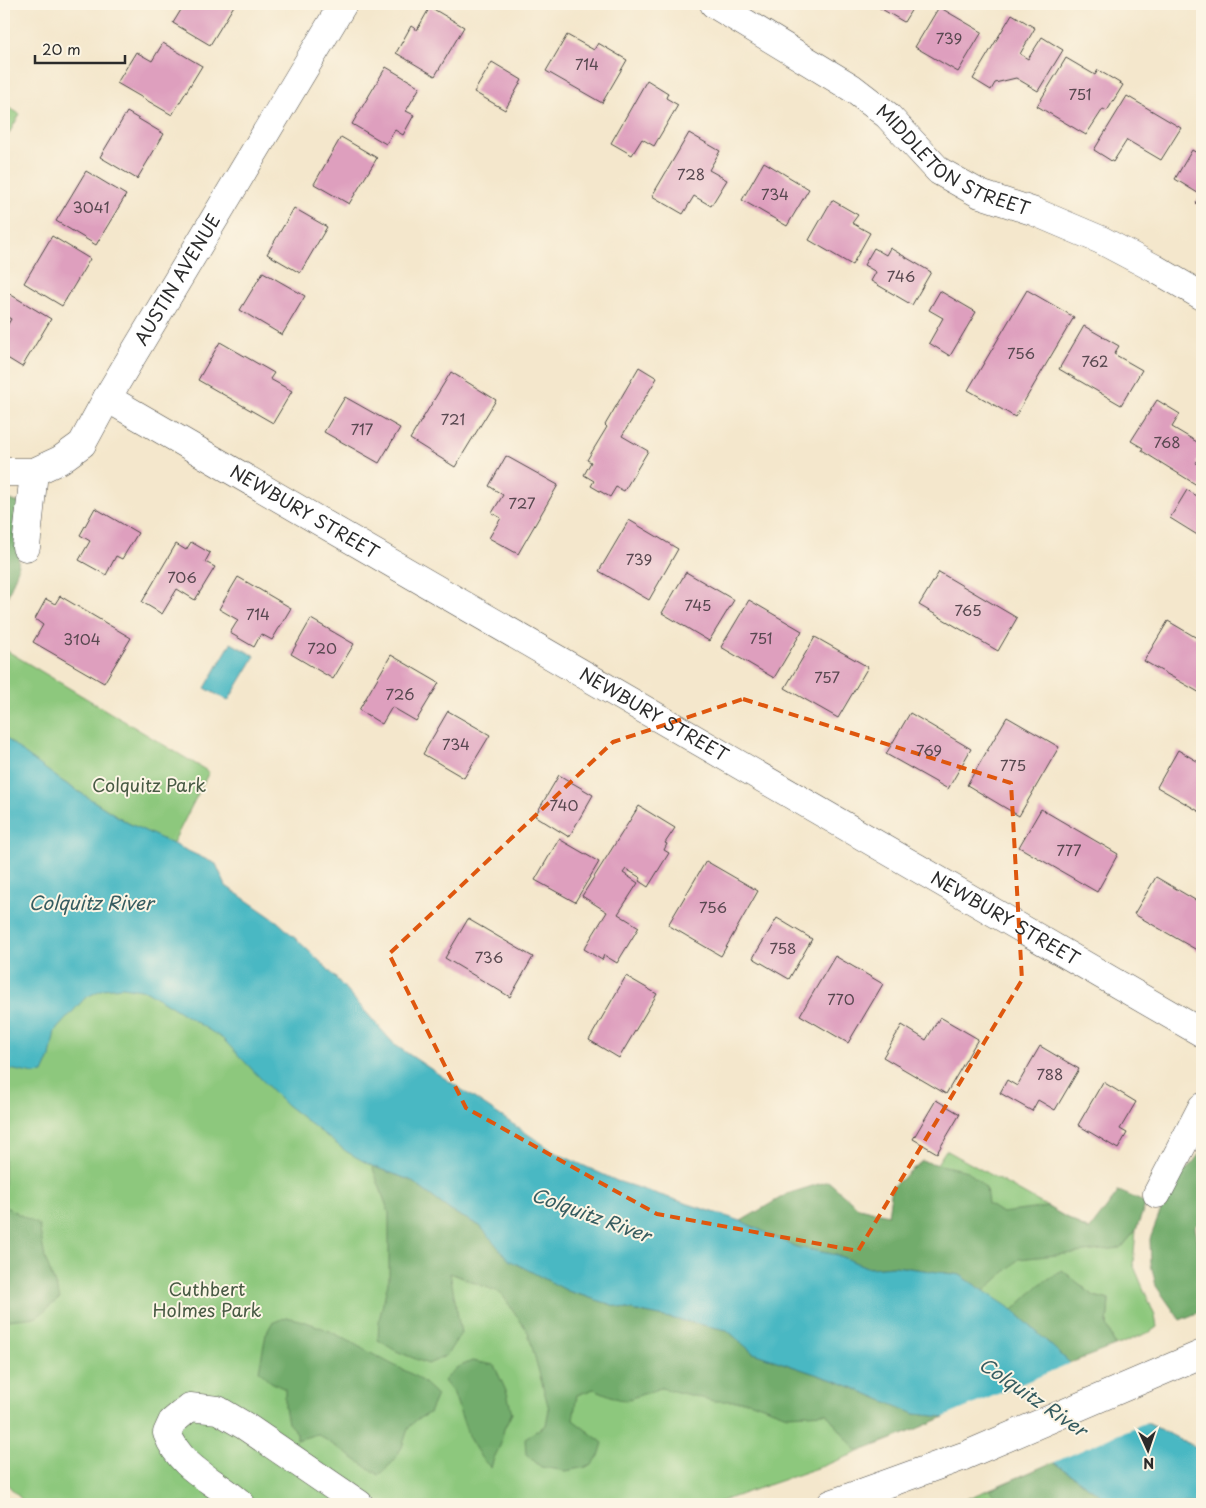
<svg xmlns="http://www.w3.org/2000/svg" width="1206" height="1508" font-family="'Playpen Sans',sans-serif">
  <rect width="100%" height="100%" fill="#fcf5e5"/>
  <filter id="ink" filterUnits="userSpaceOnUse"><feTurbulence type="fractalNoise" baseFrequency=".02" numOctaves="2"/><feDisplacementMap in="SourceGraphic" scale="10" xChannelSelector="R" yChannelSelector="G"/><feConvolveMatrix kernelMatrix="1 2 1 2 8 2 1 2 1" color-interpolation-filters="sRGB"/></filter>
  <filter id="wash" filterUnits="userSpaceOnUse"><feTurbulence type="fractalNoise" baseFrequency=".0096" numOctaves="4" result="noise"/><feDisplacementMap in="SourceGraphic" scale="20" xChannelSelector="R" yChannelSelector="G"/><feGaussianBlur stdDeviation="1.12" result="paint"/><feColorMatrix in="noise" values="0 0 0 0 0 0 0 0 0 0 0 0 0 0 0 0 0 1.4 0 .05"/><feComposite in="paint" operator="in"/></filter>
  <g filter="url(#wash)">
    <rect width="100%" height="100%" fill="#f4e7cc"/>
    <!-- green -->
    <path fill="#8dc87d" stroke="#5c7a54" d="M4,105L20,114L4,142Z
      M4,649L209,772L172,845L128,823L62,781L4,752Z
      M4,878L987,1414L1113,1504H954L1052,1463L995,1433L944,1417L900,1436L823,1466L713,1504H26L4,1481Z
      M946,1150L1121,1248L1136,1230L1133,1264L1155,1316L1157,1327L1150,1332L1115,1346L1107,1326L1109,1300L1094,1296L1062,1270L1014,1310L1098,1389L1145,1422L1202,1450V1475L869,1268Z"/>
    <!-- forest -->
    <path fill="#72ac6c" stroke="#4e6c4c" d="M4,498L22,504L18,569L4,606Z
      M1202,1150V1220L1195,1227L1202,1268V1311L1180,1320L1156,1286L1151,1264L1150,1239L1169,1189L1194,1161Z
      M922,1161L968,1171L986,1188L988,1204L1002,1213L1048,1207L1089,1231L1119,1191L1146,1203L1136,1230L1121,1248L1019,1259L984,1291L960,1275L894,1266L869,1268L837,1255L796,1247L741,1221L787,1194L828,1181L859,1208L888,1215L892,1187Z
      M372,1166L410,1180L451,1211L480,1226L510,1260L568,1291L622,1308L727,1330L753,1353L842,1383L915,1414L944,1417L900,1436L857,1451L826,1413L787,1415L749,1401H714L661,1388L623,1401L594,1389L577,1395L573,1420L603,1443L599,1456L591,1466L566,1471L541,1467L526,1454L525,1438L546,1425L549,1409L528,1332L501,1293L450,1273L461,1333L446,1356L428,1364L396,1351L378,1340L379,1320L389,1278V1213Z
      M4,1206L39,1225L45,1258L60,1298L37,1317L8,1320L4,1317Z
      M1062,1270L1094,1296L1109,1300L1107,1325L1115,1346L1070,1363L1013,1310L1039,1285Z
      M286,1317C326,1325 347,1341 382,1359C392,1365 403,1369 413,1375C422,1380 429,1388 437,1395L429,1413L416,1420L408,1429L402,1447L393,1462L379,1475L317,1434L297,1440V1433L288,1423L285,1407V1389L271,1382L259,1371L266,1334L272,1323Z
      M472,1361L494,1365L507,1393L512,1413L504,1429L500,1446L494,1458L491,1468L482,1459L469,1438L454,1394L444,1381L456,1368Z
      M1053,1462L1113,1504H1004L990,1490Z"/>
    <!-- water -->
    <path fill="#4ab8c3" stroke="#3a7277" d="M231,643L255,656L228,701L205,688Z
      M4,736L25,754L62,781L128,823L216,864L226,886L278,922L326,967L395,1045L556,1153L617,1181L741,1221L796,1247L837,1255L869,1268L894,1266L960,1275L1013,1310L1098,1389L1145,1422L1202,1450V1504H1113L1053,1462L995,1433L944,1417L915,1414L842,1383L753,1353L727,1330L622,1308L568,1291L509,1260L480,1226L451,1211L410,1180L372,1166L347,1152L286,1105L223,1039L147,991L122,987L103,989L85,998L55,1031L50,1057L43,1073L34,1074L5,1068L4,1067Z"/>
    <!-- pier -->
    <path fill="#f4e7cc" d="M1073,1362L1099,1387L1149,1421L1050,1464L994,1435L945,1420L944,1417Z"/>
    <g id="blocks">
      <!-- building -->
      <path fill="#de9fbe" d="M182,4H235L210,45L173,23L184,5Z
        M873,4H915L904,22Z
        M430,7L464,27L435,76L396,53L411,26L417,30Z
        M939,7L982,32L958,72L915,47Z
        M1012,14L1035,28L1020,54L1028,59L1042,37L1063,50L1038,91L1016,78L995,83L991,90L973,79Z
        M567,35L594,50L598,43L627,60L602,103L546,71Z
        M163,43L202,66L172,115L117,83L136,52L152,61Z
        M1066,58L1095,75L1098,70L1123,85L1107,111L1103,109L1086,135L1037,106Z
        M492,62L522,80L505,110L474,92Z
        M386,67L420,87L406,111L414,115L403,135L395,130L386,144L352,124Z
        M647,80L668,93L666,98L678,105L654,146L642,139L632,155L611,143Z
        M1127,96L1181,128L1161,160L1127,140L1113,162L1094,150Z
        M127,112L164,134L137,179L100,157Z
        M689,133L720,151L709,170L727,180L711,206L694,196L683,214L652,196Z
        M341,137L377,158L349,204L314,184Z
        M1192,150L1202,156V207L1196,203L1201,195L1175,179Z
        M764,162L809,189L787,226L742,200Z
        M86,171L126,195L96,245L56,221Z
        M832,200L858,215L852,223L870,233L852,265L809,240Z
        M294,208L327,227L300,273L267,254Z
        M52,236L90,259L62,306L24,283Z
        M874,248L886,255L890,248L931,272L912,305L871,281L876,272L864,265Z
        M263,272L305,296L282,335L240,310Z
        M1027,290L1074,317L1015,417L968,390Z
        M940,291L976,312L950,356L929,343L943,318L929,310Z
        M8,293L51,319L22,367L4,356V331L11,319L4,315V301Z
        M1084,326L1119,346L1114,354L1142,370L1121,405L1059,369Z
        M220,342L274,373L270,379L292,391L273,423L198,380Z
        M639,367L657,378L622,436L648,451L624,491L616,487L610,497L591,486L594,481L584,475L591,462L587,460L607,427L605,425Z
        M451,372L496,400L455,467L410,439Z
        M345,397L400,428L379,463L324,432Z
        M1157,400L1180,414L1172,427L1202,445V453L1196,463L1202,466V483L1200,487L1142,451L1143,448L1131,441Z
        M506,456L558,485L518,554L489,538L501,518L492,513L503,495L489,486Z
        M1187,490L1202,499V530L1199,536L1170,518Z
        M95,508L138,533L122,559L116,556L106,575L79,560L90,541L80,535Z
        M629,520L678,549L649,600L599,571Z
        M191,542L210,553L205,562L215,567L195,600L177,589L162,614L142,602L176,544L186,550Z
        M686,572L734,600L709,641L662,613Z
        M939,572L1017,618L998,651L919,605Z
        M238,577L291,608L272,640L261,634L254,647L230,633L238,620L219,609Z
        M60,596L131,638L104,683L33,642L43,625L35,619L46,599L55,604Z
        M749,600L802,631L774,678L721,647Z
        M311,619L354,644L333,679L291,654Z
        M1168,621L1202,641V694L1144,661Z
        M815,637L868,667L838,718L785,688Z
        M391,655L439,683L416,721L392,707L382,724L359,710Z
        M448,711L490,735L464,778L423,754Z
        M910,713L971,749L948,789L886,754Z
        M1007,717L1059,747L1019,816L967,785Z
        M1178,750L1202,764V813L1157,787Z
        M559,775L593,795L569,837L535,816Z
        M639,806L675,828L665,843L667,844L664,850L669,853L648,887L639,881L641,878L626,869L623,873L638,883L618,914L639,927L617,963L604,955L602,960L584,949L607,912L582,896Z
        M1041,809L1118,854L1097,892L1019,847Z
        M559,839L599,862L575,902L535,880Z
        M706,861L758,891L721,956L668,925Z
        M1156,877L1202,904V953L1134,914Z
        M777,918L812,939L789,979L753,958Z
        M468,919L533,957L510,997L445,958Z
        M835,956L883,984L848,1043L800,1015Z
        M626,976L657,994L619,1058L589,1040Z
        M940,1017L978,1039L946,1094L883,1057L902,1025L926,1040Z
        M1040,1046L1079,1069L1055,1110L1038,1100L1032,1111L1000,1093L1007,1080L1017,1086Z
        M1103,1082L1136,1102L1120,1129L1127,1133L1118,1149L1078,1125Z
        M936,1100L960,1114L937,1153L913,1139Z"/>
    </g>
  </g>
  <g filter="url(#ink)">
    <use href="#blocks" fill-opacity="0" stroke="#494743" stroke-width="1"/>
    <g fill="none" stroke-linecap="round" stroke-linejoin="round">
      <!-- minor casing -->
      <g stroke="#494743" stroke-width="29">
        <g id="minor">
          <path id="s1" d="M714,4L852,88L887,115L939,171L980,194L1035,212L1101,240L1154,268L1202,296"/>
          <path id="s2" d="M107,398L1202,1033"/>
          <path id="s3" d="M4,472H34L60,460L82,444L107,398L343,4"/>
          <path d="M26,547L34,472"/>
          <path d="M1157,1194L1202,1107"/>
          <path d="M241,1504C215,1480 181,1470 167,1433L172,1422L190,1407L218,1410L245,1426L359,1504"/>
        </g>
      </g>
      <!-- major casing -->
      <g stroke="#494743" stroke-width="29">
        <path id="major" d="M831,1504L964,1456L1202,1354"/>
      </g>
      <!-- minor -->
      <use href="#minor" stroke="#fff" stroke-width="28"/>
      <!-- major -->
      <use href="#major" stroke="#fff" stroke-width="28"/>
    </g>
  </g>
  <!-- marked area -->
  <path fill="none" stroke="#df570e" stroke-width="4" stroke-dasharray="10 6" stroke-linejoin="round" d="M743,699L1011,783L1022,980L858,1251L657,1214L466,1108L389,954L613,742Z"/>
  <g text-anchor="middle" stroke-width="4" stroke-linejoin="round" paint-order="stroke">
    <!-- number labels -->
    <g font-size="15" fill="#584850">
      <text x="949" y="44">739</text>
      <text x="587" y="70">714</text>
      <text x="1080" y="100">751</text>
      <text x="691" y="180">728</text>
      <text x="775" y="200">734</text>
      <text x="91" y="213">3041</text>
      <text x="901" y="282">746</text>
      <text x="1021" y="359">756</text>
      <text x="1095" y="367">762</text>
      <text x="453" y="425">721</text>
      <text x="362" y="435">717</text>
      <text x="1167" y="448">768</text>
      <text x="522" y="509">727</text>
      <text x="639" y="565">739</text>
      <text x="182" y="583">706</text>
      <text x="698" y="611">745</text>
      <text x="968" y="616">765</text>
      <text x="258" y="620">714</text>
      <text x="761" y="644">751</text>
      <text x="82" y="645">3104</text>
      <text x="322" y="654">720</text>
      <text x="827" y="683">757</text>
      <text x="400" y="700">726</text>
      <text x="456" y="750">734</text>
      <text x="929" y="756">769</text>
      <text x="1013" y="771">775</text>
      <text x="564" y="811">740</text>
      <text x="1069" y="856">777</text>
      <text x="713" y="913">756</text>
      <text x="783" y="954">758</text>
      <text x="489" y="963">736</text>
      <text x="841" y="1005">770</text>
      <text x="1050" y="1080">788</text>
    </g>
    <!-- street labels -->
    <g font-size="18" fill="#2b2b2b" stroke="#fcf5e5">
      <text dy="6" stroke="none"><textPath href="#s1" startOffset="288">MIDDLETON STREET</textPath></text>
      <text dy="6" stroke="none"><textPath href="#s3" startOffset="276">AUSTIN AVENUE</textPath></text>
      <text dy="6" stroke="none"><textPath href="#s2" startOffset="228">NEWBURY STREET</textPath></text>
      <text dy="6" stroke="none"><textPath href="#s2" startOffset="632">NEWBURY STREET</textPath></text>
      <text dy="6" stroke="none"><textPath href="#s2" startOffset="1038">NEWBURY STREET</textPath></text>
    </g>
    <!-- park labels -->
    <g font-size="18" fill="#485a44" stroke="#fcf5e5">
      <text x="149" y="792">Colquitz Park</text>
      <text x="207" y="1296">Cuthbert<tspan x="207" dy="21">Holmes Park</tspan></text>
    </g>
    <!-- water labels -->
    <g font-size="19" font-style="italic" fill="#365c60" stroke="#fcf5e5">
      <text x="91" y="910">Colquitz River</text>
      <text transform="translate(591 1215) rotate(20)" y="7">Colquitz River</text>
      <text transform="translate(1033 1397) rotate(34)" y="7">Colquitz River</text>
    </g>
  </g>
  <!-- margin -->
  <rect width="1206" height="1508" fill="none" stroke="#fcf5e5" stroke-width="20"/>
  <!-- north arrow -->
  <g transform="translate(1148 1450) rotate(177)" stroke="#fcf5e5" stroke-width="4" paint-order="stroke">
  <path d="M0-4L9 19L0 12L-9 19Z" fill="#2b2b2b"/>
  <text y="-8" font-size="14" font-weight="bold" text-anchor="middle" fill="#2b2b2b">N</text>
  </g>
  <!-- scale -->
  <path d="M35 55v8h90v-8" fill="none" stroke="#2b2b2b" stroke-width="2.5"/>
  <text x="42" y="55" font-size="15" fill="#2b2b2b" stroke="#fcf5e5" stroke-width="4" paint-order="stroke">20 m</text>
</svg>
